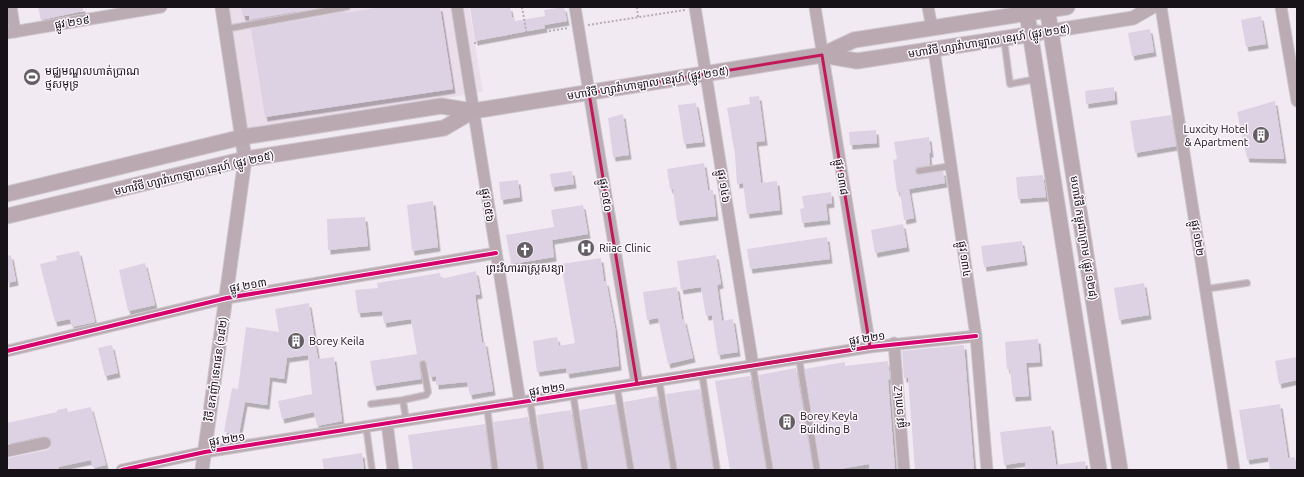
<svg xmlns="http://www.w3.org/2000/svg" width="1304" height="477" font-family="Ubuntu,'Noto Sans Khmer',sans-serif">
  <defs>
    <filter id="shadow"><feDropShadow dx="2.5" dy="4.5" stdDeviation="0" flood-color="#0004"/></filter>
  </defs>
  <rect width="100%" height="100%" fill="#f2eaf2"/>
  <!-- built -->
  <path fill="#ecddeb" d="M215,7H469L483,92L236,132Z"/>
  <!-- building -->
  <path fill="#ddd2e4" filter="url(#shadow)" d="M38,7H83V11L41,20Z
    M241,7H323L249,20V16H243Z
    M382,7H440L453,89L265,117L251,29L345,12V13Z
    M470,7H510L512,17H514L515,21L545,16L544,10L564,7L567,21L544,25L545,28L475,41Z
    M1261,16L1266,44L1246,47L1241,20Z
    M1150,29L1154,52L1132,56L1128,33Z
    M1114,87L1115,100L1086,104L1085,91Z
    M759,96L765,141L756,142L761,183L777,181L780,210L747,214L743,183L737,184L735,155L727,108L750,104L749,97Z
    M1275,101L1284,159L1247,158L1237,112Z
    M696,103L703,142L684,144L678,105Z
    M623,114L629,155L613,157L608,118Z
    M1171,115L1176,146L1135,153L1130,121Z
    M876,130L877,143L850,145L849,132Z
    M929,137L931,153H929L930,165L917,167L915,172L919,175L943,171L945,183L909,189L914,218L904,220L900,192H897L893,160L897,159L894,142Z
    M704,163L708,190H713L716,216L677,221L673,189H670L667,169Z
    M572,171L574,184L552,187L550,174Z
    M1043,175L1046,197L1018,199L1016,177Z
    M518,180L520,197L501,200L499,182Z
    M831,192L832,203L826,204L828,220L802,223L800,209L804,208L802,196Z
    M433,201L438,247L412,251L407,205Z
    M583,205L588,234L552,240L554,257L511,264L506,235L554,227L551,210Z
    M365,217L368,246L328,250L327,219Z
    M903,224L907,247L875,253L871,230Z
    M827,237L830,259L750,269L747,249Z
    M1022,241L1025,261L984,267L981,246Z
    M79,251L95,322L72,327L70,319L55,322L40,264L57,260L56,256Z
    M11,255L16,281L7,283V256Z
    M716,255L721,284L717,285L722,321L733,319L738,352L718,355L712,315L706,316L701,287L681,290L677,261Z
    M601,258L604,282L606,281L615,328L619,366L567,374L566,368L537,372L533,341L557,337L559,346L575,343L561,264Z
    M145,263L155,305L128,311L119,270Z
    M476,271L480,294L475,295L482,343L485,342L493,391L470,395L467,382L436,385V376L430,377L427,363L423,360L419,364L421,379L374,386L370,361L417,354L411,319L384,323L382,311L358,313L355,290L378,288L377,283L440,273L441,279Z
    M1144,283L1149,315L1119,320L1114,288Z
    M677,287L682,320L684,319L693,358L668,364L658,318L647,320L643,292Z
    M309,303L318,359L334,357L342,421L317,426L314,412L282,419L278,401L312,394L308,355L287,358L284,379L270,377L267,405L245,402L239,434L224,432L232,388L238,389L246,327L279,332L275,309Z
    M1038,339L1040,362L1026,363L1029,396L1013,397L1010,369H1007L1005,342Z
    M112,345L118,373L105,376L98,348Z
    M964,345L974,470H915L908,378H904L902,351Z
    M1297,357V380L1279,384L1275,361Z
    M888,361L890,379L888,380L895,470H870L869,464L834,470H821L805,369L845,362V366Z
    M796,368L813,470H774L759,375Z
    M750,376L766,470H730L715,381Z
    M700,389L713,470H678L666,394Z
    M657,396L670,470H635L624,402Z
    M616,404L627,470H589L580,410Z
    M1280,404L1288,458L1295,457L1297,470H1270L1268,457L1247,460L1239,410Z
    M91,407L106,465L93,468L91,460L58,467L59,470H9L7,458L47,450L50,448L52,442L50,438L44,436L7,444V423L57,412V410L67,408L68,412Z
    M571,410L581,470H545L537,415Z
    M528,417L537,470H499L493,422Z
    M485,424L491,470H413L408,435Z
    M1051,426L1056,465L1085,461L1086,470H1025V462L1004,465L1000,432Z
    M362,453L364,470H324L322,459Z"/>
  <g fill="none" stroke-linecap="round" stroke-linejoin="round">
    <!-- service casing -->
    <g stroke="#cec8ce" stroke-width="8">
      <path id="service" d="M226,29L347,7
        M1004,39L1010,84L1036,79
        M919,171L951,166
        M1206,289L1247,283
        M799,358L817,470
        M753,366L770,470
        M702,374L717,470
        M659,380L674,470
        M617,387L631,470
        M573,394L585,470
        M403,400L426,395L428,392L423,364
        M530,401L541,470
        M371,404L403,400L406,420
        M487,407L495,470
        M366,426L372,470"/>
    </g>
    <!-- minor casing -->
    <g stroke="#cec8ce" stroke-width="13">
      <path id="minor" d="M11,7L15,32
        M457,7L520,402
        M575,7L637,384
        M695,7L753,366
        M815,7L870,347
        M928,7L932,28
        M1161,7L1234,470
        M1281,7L1297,101
        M7,33L161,7
        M934,50L976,336L987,470
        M894,343L904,470
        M7,351L227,298L496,253
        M387,423L393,470
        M7,451L45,443
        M122,470L205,452L870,347L976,336"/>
    </g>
    <!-- tertiary casing -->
    <g stroke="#cec8ce" stroke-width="15">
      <path id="tertiary" d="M1050,31L1133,18L1152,7
        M202,470L245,159L222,7"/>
    </g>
    <!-- secondary casing -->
    <g stroke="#cec8ce" stroke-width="17">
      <path id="secondary" d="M1026,7L1099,470
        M1047,7L1120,470
        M822,55L857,61L1039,33
        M7,194L243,137L441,106L473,111L822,55L854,40L1067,7
        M7,216L245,159L444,128L473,111"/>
    </g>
    <!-- path -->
    <path stroke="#b7acb3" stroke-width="2" stroke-dasharray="2 2" stroke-linecap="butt" d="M522,7L527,35
      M637,7L638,17
      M588,25L685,10
      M474,43L568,28"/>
    <!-- service -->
    <use href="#service" stroke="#bbabb3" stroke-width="5.5"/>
    <!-- minor -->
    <use href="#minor" stroke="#bbabb3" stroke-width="11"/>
    <!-- tertiary -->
    <use href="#tertiary" stroke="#bbabb3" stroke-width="13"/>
    <!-- secondary -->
    <use href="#secondary" stroke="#bba9b2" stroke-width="15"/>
    <!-- cycleway casing -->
    <g stroke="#fdf7fd" stroke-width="6">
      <path id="cycleway" d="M7,351L227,298L496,253
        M122,470L205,452L870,347L976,336"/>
    </g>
    <!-- cycleway -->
    <use href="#cycleway" stroke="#d6006c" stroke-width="4"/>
  </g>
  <!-- marked area -->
  <path fill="none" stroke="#c2185b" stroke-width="3" stroke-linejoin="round" d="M822,55L870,347L637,384L589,93Z"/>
  <!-- icons -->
  <defs>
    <g id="stadium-disc" transform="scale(0.9)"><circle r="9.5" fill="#645e64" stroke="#fdf7fd"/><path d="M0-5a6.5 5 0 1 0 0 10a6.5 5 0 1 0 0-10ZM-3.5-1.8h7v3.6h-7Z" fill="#fff"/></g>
    <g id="building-disc" transform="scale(0.9)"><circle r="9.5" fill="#645e64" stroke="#fdf7fd"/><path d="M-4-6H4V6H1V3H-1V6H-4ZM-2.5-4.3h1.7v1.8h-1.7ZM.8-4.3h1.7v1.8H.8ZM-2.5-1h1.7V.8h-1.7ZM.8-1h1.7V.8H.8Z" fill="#fff"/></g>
    <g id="hospital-disc" transform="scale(0.9)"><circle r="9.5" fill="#645e64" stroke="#fdf7fd"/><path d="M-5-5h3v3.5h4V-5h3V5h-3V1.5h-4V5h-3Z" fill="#fff"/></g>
    <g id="church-disc" transform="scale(0.9)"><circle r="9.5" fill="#645e64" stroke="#fdf7fd"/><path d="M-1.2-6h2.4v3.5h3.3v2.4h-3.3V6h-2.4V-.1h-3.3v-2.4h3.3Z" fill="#fff"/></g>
  </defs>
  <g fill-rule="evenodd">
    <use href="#stadium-disc" x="32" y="77"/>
    <use href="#building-disc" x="1261" y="135"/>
    <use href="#hospital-disc" x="586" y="248"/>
    <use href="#church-disc" x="525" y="250"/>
    <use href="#building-disc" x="296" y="341"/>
    <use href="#building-disc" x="787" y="422"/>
  </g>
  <g text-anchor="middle" stroke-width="3" stroke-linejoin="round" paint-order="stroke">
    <!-- street labels -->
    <g font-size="11" fill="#171217" stroke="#fdf7fd">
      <text transform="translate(72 22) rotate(-9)" y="4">ផ្លូវ ២១៩</text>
      <text transform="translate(989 41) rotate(-9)" y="4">មហាវិថី ហ្សាវ៉ាហាឡាល នេរុហ៍ (ផ្លូវ ២១៥)</text>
      <text transform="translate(648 83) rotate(-9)" y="4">មហាវិថី ហ្សាវ៉ាហាឡាល នេរុហ៍ (ផ្លូវ ២១៥)</text>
      <text transform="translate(194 173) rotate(-13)" y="4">មហាវិថី ហ្សាវ៉ាហាឡាល នេរុហ៍ (ផ្លូវ ២១៥)</text>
      <text transform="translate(842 177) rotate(81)" y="4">ផ្លូវ ១៣៨</text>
      <text transform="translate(724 186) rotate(81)" y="4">ផ្លូវ ១៤៦</text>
      <text transform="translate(606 195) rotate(81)" y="4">ផ្លូវ ១៥០</text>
      <text transform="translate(488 205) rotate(81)" y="4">ផ្លូវ ១៥៦</text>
      <text transform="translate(1084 238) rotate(81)" y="4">មហាវិថី កម្ពុជាក្រោម (ផ្លូវ ១២៨)</text>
      <text transform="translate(1198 238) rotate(81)" y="4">ផ្លូវ ១២២</text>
      <text transform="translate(965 259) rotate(82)" y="4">ផ្លូវ ១៣៤</text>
      <text transform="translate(248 285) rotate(-10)" y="4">ផ្លូវ ២១៣</text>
      <text transform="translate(867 338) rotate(-9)" y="4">ផ្លូវ ២២១</text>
      <text transform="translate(216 369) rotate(-82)" y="4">វិថី ឧកញ៉ា ទេពផន (១៨២)</text>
      <text transform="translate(547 389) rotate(-9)" y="4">ផ្លូវ ២២១</text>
      <text transform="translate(899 407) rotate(-94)" y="4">ផ្លូវ ១៣៤Z</text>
      <text transform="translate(227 439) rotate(-9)" y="4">ផ្លូវ ២២១</text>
    </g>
    <!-- poi labels -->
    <g font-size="11" fill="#171217" stroke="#fdf7fd" text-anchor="start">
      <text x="45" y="75">មជ្ឈមណ្ឌលហាត់ប្រាណ<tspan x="45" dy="13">ថ្មសមុទ្រ</tspan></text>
      <text x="1248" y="133" text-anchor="end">Luxcity Hotel<tspan x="1248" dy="13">&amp; Apartment</tspan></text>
      <text x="599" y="252">Riiac Clinic</text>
      <text x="525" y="272" text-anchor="middle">ព្រះវិហាររាស្ត្រសន្យា</text>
      <text x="309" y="345">Borey Keila</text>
      <text x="800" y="420">Borey Keyla<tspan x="800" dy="13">Building B</tspan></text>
    </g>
  </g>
  <!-- border -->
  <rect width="1304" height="477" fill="none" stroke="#171217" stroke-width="16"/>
</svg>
